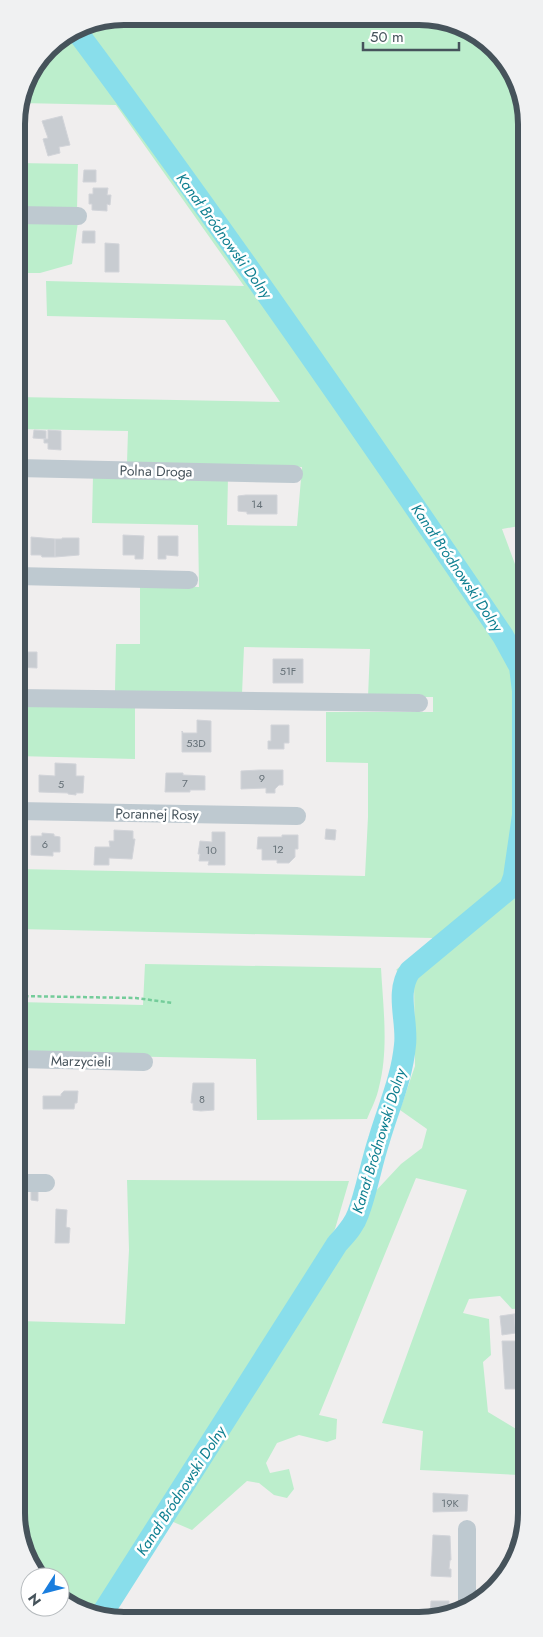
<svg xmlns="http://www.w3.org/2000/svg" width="543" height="1637" font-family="Jost,sans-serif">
  <rect width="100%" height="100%" fill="#f0eeee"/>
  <!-- green -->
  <path fill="#bceecc" d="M124,16L266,17L308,26L310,17L441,18L496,48L525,103V525L502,529L525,591L526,1308L512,1309L500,1296L469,1299L463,1313L489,1319L491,1355L483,1362L488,1412L526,1435L527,1520L520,1537V1475L420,1470L423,1431L382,1423L467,1190L416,1178L319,1415L337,1419L336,1439L327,1442L299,1435L277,1443L266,1463L270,1473L289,1469L294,1489L287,1498L274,1495L259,1483L247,1481L192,1530L171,1521L109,1619H102L60,1596V1577H41L18,1534V1321L125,1324L129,1250L127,1180L349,1181L335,1229L319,1254L339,1259L372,1195L401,1164L422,1148L427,1129L400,1110L415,1066L414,978L396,970L433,938L18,929L17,869L365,876L368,817V763L326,762V712H433V697H368L370,649L244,647L242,694L115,691L116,644H140V586L199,587L198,525L92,523L93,475L228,477L227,525L297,526L302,467L127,463L128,431L17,429V397L280,402L225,320L47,316L46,281L244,286L116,105L20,103L27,76L53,43L83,24Z
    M17,163L78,164L77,210L17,209Z
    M17,221L78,222L72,264L40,273H17Z
    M17,474H25L24,522H17Z
    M17,705L135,708V759L17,756Z
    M145,964L381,968C383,1006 389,1049 379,1087C377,1098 371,1109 367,1119L257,1120L256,1059L18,1054V1002L143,1005Z"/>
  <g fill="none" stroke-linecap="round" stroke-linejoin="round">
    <!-- river -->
    <path stroke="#89deeb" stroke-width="22" d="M75,29C223,227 364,431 503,636L520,667L523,691V815L514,877L510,888L410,971C395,992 408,1022 405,1045C402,1078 388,1109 379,1140C371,1164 367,1190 358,1214C354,1226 345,1235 337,1244L100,1617"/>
  </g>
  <!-- building -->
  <path fill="#c8ccd1" stroke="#d2d4d9" d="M62,116L70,145L59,147L60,153L48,156L43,139L48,138L42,121Z
    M84,170H96V182H83Z
    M93,188H108L107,195H111L110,205L107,204V211L92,210V204H89V194H93Z
    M83,231H95V243H82Z
    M105,243L119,244V272H105Z
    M34,430L46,431V439L33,438Z
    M48,430L61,431V450L48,449V443H44V439H48Z
    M246,495H277V514H247V512L238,511V496Z
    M123,535L144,536L143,559H135V555H123Z
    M158,536H178V556L166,555V559H158Z
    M31,537L55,539V557H42L41,555H31Z
    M62,538H79V555L55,557V539H62Z
    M17,652H37V668L17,667Z
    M273,659H303V683H273Z
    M197,720L211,721V752H182V731L183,733H197Z
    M271,725H289V743H284V749H268V741H271Z
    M55,763L76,764V776H84L83,793H76V795L68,794V793L39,792V775L55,776Z
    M259,770H283V785H279L275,789V793H266V788L241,789V771Z
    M166,773H183V775L205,776V790H190V792H165Z
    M326,829L336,830L335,840L325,839Z
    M114,830L133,831V839H135L132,859L109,858V865H94L95,847H110L109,841H114Z
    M212,832H225V865H208L209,861H199L200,854H198L200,841L212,842Z
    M42,833L54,834V836L60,837V852H53V856L31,855V836H42Z
    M282,835H298V849H295V857L289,863H277V860H262V849H257L258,837H282Z
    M193,1083H214V1110L201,1111L193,1110V1103H191Z
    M64,1091H78L77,1103H75L74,1109H43V1096H61V1094Z
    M31,1191H38V1201L31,1200Z
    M56,1209L67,1210L66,1227L70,1228L69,1243H55Z
    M526,1313V1332L516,1333L514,1314Z
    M514,1314L516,1333L502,1335L500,1316Z
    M502,1341H517L519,1389H505Z
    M433,1493L468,1495L467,1511L433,1512Z
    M433,1535L450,1536L451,1560H450L449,1569H451V1577L431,1576Z
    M431,1601H449V1614L440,1619H430Z"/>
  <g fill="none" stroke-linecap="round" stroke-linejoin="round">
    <!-- path -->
    <path stroke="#74cc9a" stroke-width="2.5" stroke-dasharray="4 2.5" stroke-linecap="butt" d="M18,996L136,998L173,1003"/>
    <!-- minor -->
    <path stroke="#bec9d0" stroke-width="18" d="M17,215L78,216
      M17,468L294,474
      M17,576L189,580
      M17,698L419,703
      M17,811L297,816
      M18,1059L144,1062
      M18,1183H46
      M467,1603V1529"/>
  </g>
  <g text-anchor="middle" stroke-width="5" stroke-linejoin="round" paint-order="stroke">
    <!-- number labels -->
    <g font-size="11" fill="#667178">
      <text x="257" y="508">14</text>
      <text x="288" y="675">51F</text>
      <text x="196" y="747">53D</text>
      <text x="262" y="782">9</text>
      <text x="185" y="787">7</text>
      <text x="61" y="788">5</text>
      <text x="45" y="848">6</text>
      <text x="278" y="853">12</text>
      <text x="211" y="854">10</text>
      <text x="202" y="1103">8</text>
      <text x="450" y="1507">19K</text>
    </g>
    <!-- street labels -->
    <g font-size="14" fill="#46535b" stroke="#fff">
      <text transform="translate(156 471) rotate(1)" y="5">Polna Droga</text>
      <text transform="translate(157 814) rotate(1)" y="5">Porannej Rosy</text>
      <text transform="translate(81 1061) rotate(1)" y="5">Marzycieli</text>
    </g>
    <!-- water labels -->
    <g font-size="15" font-style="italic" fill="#0e7f90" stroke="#fff">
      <text transform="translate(224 236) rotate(54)" y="5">Kanał Bródnowski Dolny</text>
      <text transform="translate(457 568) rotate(56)" y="5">Kanał Bródnowski Dolny</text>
      <text transform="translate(379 1141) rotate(-73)" y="5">Kanał Bródnowski Dolny</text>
      <text transform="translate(181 1491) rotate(-57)" y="5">Kanał Bródnowski Dolny</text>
    </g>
  </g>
  <!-- crop -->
  <path d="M0 0H543V1637H0ZM124 25H419A99 99 0 0 1 518 124V1513A99 99 0 0 1 419 1612H124A99 99 0 0 1 25 1513V124A99 99 0 0 1 124 25Z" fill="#f0f1f2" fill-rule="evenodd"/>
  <path fill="none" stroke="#46535b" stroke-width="6" d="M124 25H419A99 99 0 0 1 518 124V1513A99 99 0 0 1 419 1612H124A99 99 0 0 1 25 1513V124A99 99 0 0 1 124 25Z"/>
  <!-- north arrow -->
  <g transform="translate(45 1592) rotate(234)"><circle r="24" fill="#ffffff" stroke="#b5babd"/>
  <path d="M0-4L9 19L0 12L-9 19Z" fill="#1a7ede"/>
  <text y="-8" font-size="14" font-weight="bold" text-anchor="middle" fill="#46535b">N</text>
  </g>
  <!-- scale -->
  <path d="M363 42v8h96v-8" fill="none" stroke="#46535b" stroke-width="2.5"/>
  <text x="370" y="42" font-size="15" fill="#46535b" stroke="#ffffff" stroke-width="4" paint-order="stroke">50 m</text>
</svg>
